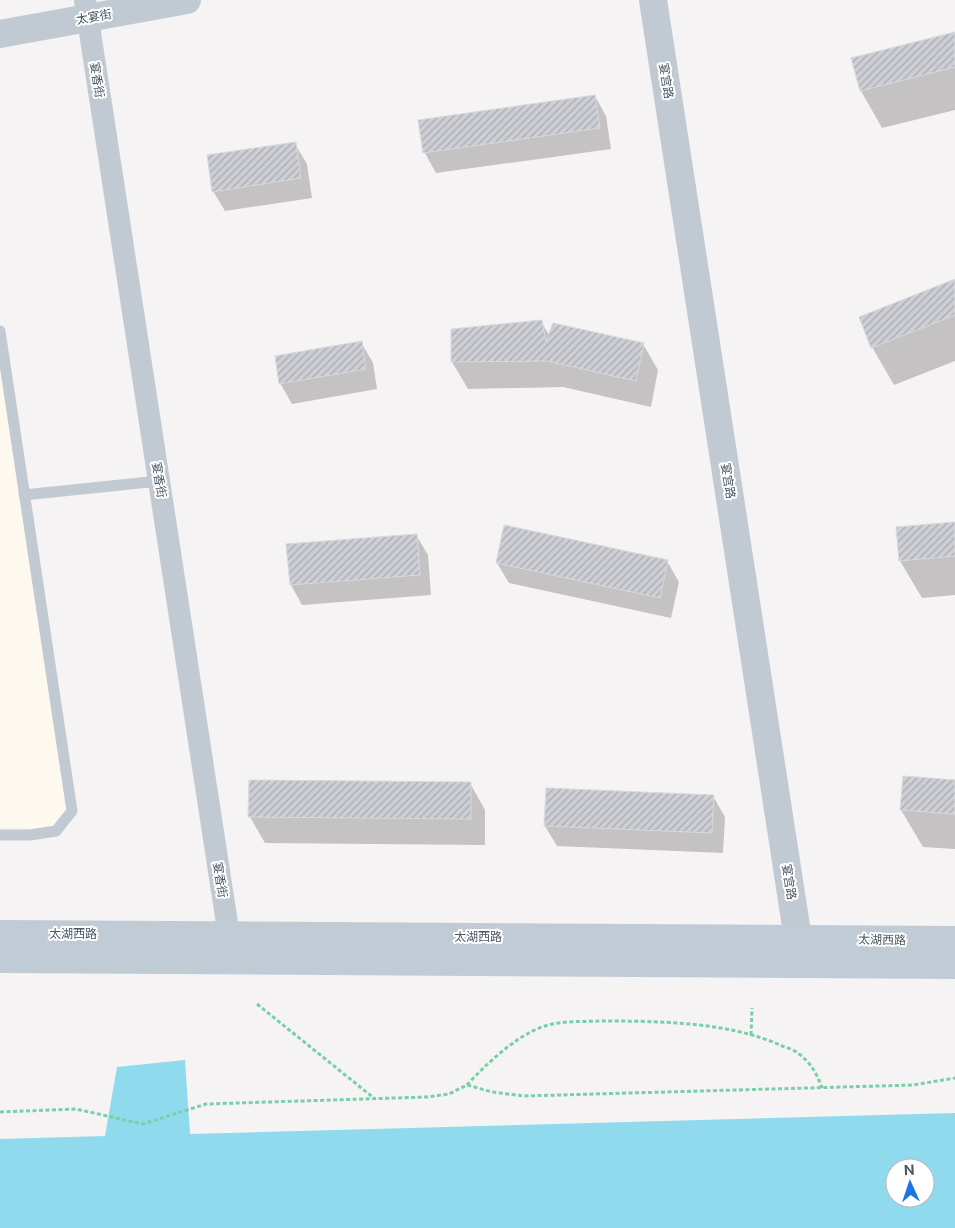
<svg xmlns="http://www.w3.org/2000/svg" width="955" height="1228" font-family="'Public Sans','Noto Sans SC',sans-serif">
  <defs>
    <pattern id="building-hatch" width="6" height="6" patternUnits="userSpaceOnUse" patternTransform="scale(1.25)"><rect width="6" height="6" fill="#cdcfd5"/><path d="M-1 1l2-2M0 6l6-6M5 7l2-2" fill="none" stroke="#a8abb0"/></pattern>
  </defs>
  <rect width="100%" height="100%" fill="#f5f3f3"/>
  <!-- commercial -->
  <path fill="#fdf9ef" d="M0,344L70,828H0Z"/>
  <!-- water -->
  <path fill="#90daee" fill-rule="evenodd" d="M185,1060L190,1134L955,1113V1228H0V1139L105,1136L117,1067ZM895,1168H925V1198H895Z"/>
  <!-- shadow -->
  <path fill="#0003" d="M955,33V110L882,128L861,91Z
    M595,96L606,116L611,149L436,173L425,153L420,121Z
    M295,144L307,164L312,198L225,211L213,191Z
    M955,280V361L894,385L872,347Z
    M541,322L550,336L643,344L658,370L651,407L563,387L468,389L452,362V330Z
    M361,342L373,363L377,389L292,404L280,383Z
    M955,523V595L922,598L900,561Z
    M416,535L428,555L431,595L302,605L291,585Z
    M667,561L679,582L671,618L509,583L497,563Z
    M955,781V849L923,847L901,810Z
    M470,783L485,810V845L265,843L250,817Z
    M713,796L725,817L723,853L557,846L545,826Z"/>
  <!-- building -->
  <path fill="url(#building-hatch)" stroke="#d7d9de" d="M955,32V67L860,91L851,58Z
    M595,95L600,128L423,153L418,120Z
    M296,142L301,178L212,192L207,155Z
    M955,279V315L871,348L859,317Z
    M542,320L546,342L553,323L644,343L636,381L547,361L451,362V329Z
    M362,341L366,369L279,384L275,356Z
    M955,522V556L899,561L896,527Z
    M504,525L668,560L660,598L496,563Z
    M417,534L420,575L290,585L286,544Z
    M903,776L955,780V814L900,810Z
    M249,780L471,782V819L248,817Z
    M546,788L714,795L712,833L544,826Z"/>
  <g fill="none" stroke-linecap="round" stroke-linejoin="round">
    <!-- path -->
    <path stroke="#7ad0a6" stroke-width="3" stroke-dasharray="4 2.5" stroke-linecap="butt" d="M257,1004L375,1099
      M751,1035L752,1008
      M467,1085C485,1065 516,1036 542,1027C561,1020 582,1022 602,1021C659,1021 731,1022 782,1046C788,1048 795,1050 799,1054C811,1063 817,1074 822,1088
      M0,1112L76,1109L143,1124L206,1104L427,1097L449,1094L467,1085L492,1092L524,1096L913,1085L955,1078"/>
    <!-- service -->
    <path stroke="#c1cad2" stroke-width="11" d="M0,331L72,811L56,831L30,835H0
      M24,495L159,481"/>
    <!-- minor -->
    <path stroke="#c1cad2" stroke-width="22" d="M85,0L229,936L228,952"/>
    <!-- tertiary -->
    <path stroke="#c1cad2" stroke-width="28" d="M653,0L798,939V962
      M0,34L187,0"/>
    <!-- secondary -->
    <path stroke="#c1cbd6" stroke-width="28" d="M0,934L955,940
      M0,959L955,965"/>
  </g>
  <g text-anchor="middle" stroke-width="4" stroke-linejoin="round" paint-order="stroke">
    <!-- street labels -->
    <g font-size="12" fill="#4a5661" stroke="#fff">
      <text transform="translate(94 17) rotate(-10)" y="4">太宴街</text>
      <text transform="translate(97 80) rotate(81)" y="4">宴香街</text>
      <text transform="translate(666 81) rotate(81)" y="4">宴宫路</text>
      <text transform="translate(159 480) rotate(81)" y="4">宴香街</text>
      <text transform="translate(728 481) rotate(81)" y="4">宴宫路</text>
      <text transform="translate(220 880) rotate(81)" y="4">宴香街</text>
      <text transform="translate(789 882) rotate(81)" y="4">宴宫路</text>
      <text x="73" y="938">太湖西路</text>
      <text x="478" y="941">太湖西路</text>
      <text transform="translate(882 940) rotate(1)" y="4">太湖西路</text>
    </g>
  </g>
  <!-- north arrow -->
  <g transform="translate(910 1183) rotate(357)"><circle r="24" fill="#ffffff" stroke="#b7bbc0"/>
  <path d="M0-4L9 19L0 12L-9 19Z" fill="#1a73e8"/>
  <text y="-8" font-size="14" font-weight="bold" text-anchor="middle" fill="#4a5661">N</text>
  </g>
</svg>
